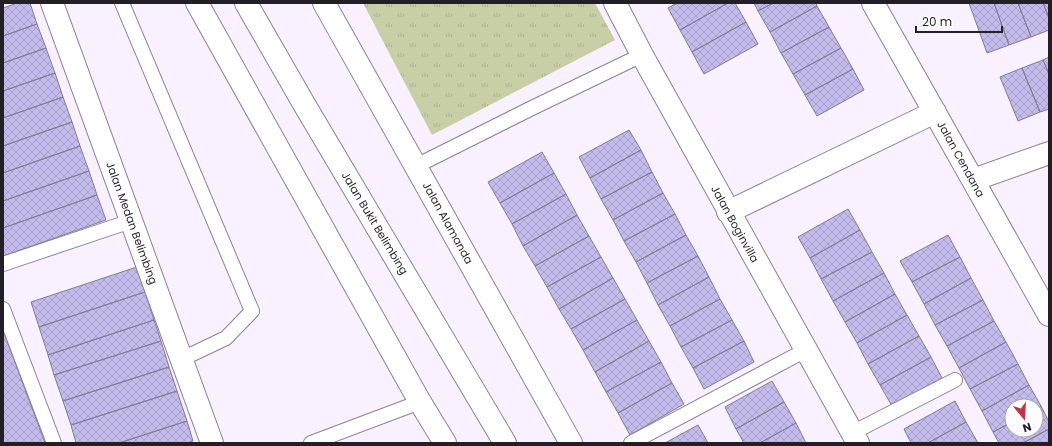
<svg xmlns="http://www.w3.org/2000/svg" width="1052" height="446" font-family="Poppins,sans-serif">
  <defs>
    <pattern id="park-tufts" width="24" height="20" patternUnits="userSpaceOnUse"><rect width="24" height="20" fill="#c8cfa7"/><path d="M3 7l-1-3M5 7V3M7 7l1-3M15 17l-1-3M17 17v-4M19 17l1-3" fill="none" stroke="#acb190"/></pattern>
    <pattern id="building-cross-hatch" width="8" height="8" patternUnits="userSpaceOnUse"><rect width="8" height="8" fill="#c2bbec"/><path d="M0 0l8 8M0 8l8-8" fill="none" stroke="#a6a0ca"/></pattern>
  </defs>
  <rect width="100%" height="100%" fill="#f9f1ff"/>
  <!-- park -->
  <path fill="url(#park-tufts)" d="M363,3H595L615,40L432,135Z"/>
  <!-- building -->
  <path fill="url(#building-cross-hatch)" stroke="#817e93" d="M17,3H30L37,24L3,36V8Z
    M677,3H728L680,30L668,8Z
    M728,3H735L746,22L692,52L680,30Z
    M754,3H773L758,11Z
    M773,3H816L817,6L770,32L758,11Z
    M969,3H994L1009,45L987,53Z
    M994,3H1018L1031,37L1009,45Z
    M1018,3H1043L1049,18V30L1031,37Z
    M1043,3H1049V18Z
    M817,6L829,27L781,53L770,32Z
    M746,22L758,44L704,74L692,52Z
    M37,24L46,48L3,63V36Z
    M829,27L841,48L793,74L781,53Z
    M46,48L55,73L3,91V63Z
    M841,48L853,69L805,95L793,74Z
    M1049,57V74L1043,60Z
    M1043,60L1049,74V109L1040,112L1022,68Z
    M1022,68L1040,112L1018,121L1000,77Z
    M853,69L864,90L817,116L805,95Z
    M55,73L63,97L3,118V91Z
    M63,97L72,122L3,146V118Z
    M72,122L80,146L3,173V146Z
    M629,130L641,150L590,178L579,157Z
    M80,146L89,171L3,201V173Z
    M641,150L652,172L601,199L590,178Z
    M542,152L554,173L500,203L488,182Z
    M89,171L97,195L3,228V201Z
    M652,172L663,193L613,220L601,199Z
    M554,173L566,194L512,224L500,203Z
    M663,193L675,214L624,241L613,220Z
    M566,194L577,215L523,246L512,224Z
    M97,195L106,220L3,256V228Z
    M848,209L860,230L810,258L798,237Z
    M675,214L686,235L636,262L624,241Z
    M577,215L589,236L535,266L523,246Z
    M860,230L872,252L821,279L810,258Z
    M686,235L698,256L647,283L636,262Z
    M948,235L960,257L912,282L900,261Z
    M589,236L601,257L547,287L535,266Z
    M872,252L884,273L833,301L821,279Z
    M698,256L709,277L658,305L647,283Z
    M601,257L613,278L559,309L547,287Z
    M960,257L971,278L924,304L912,282Z
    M137,267L145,292L39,327L31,302Z
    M884,273L895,294L845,322L833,301Z
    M709,277L720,299L670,326L658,305Z
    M613,278L625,299L571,329L559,309Z
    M971,278L983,300L935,325L924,304Z
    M145,292L154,320L48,355L39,327Z
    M895,294L907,315L857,343L845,322Z
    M625,299L637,320L583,350L571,329Z
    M720,299L732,320L681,347L670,326Z
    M983,300L994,321L947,346L935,325Z
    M907,315L919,336L868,364L857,343Z
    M154,320L161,341L54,375L48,355Z
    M637,320L649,341L595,372L583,350Z
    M732,320L744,341L693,368L681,347Z
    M994,321L1006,342L959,368L947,346Z
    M3,330L45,443H3Z
    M919,336L931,357L880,385L868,364Z
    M161,341L169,367L63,401L54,375Z
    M649,341L661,362L606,392L595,372Z
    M744,341L754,362L704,389L693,368Z
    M1006,342L1018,364L970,389L959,368Z
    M931,357L942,378L892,406L880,385Z
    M661,362L672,383L618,413L606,392Z
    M1018,364L1029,385L982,411L970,389Z
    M169,367L177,391L71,425L63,401Z
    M772,381L784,402L736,429L725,407Z
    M672,383L684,404L630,435L618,413Z
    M1029,385L1041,406L1036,409V406H1012V422L993,432L982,411Z
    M177,391L187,421L119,443H76L71,425Z
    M955,401L966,422L928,443H911L904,429Z
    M784,402L796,423L760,443H744L736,429Z
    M1041,406L1049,422V429L1023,443H999L993,432L1012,422V430H1036V409Z
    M187,421L193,441L187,443H119Z
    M966,422L978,443H928Z
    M796,423L806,443H760Z
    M698,425L708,443H665Z
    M1049,429V443H1023Z"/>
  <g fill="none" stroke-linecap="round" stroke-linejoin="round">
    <!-- service casing -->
    <g stroke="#8d8195" stroke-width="16">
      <path id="service" d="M122,3L252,311L226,338L182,359
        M416,166L532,108L642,55
        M3,264L131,221
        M3,309L54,443
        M852,433L955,380
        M311,443L420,402
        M631,443L806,350"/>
    </g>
    <!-- minor casing -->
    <g stroke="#8d8195" stroke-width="24">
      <path id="minor" d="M52,3L212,443
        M324,3L571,443
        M615,3L642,55L858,443
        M873,3L1049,315
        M973,180L1049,153
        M728,212L935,112"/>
    </g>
    <!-- secondary casing -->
    <g stroke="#8d8195" stroke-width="24">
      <path id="secondary" d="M197,3L420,402L445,443
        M246,3L304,104L505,443"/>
    </g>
    <!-- service -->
    <use href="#service" stroke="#fff" stroke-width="14"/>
    <!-- minor -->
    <use href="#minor" stroke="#fff" stroke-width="22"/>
    <!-- secondary -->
    <use href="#secondary" stroke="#fff" stroke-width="22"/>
  </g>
  <g text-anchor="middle" stroke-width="3" stroke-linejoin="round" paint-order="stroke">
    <!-- street labels -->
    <g font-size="11" fill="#231f27" stroke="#fff">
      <text transform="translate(961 159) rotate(61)" y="4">Jalan Cendana</text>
      <text transform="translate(132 223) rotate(70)" y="4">Jalan Medan Belimbing</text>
      <text transform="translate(375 223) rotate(59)" y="4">Jalan Bukit Belimbing</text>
      <text transform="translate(448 223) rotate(61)" y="4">Jalan Alamanda</text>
      <text transform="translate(735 224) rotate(61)" y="4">Jalan Boginvilla</text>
    </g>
  </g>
  <!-- border -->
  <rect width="1052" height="446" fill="none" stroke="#231f27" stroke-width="8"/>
  <!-- north arrow -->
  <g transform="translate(1024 418) rotate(162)"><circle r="19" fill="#ffffff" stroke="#a7a5a9"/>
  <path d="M0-3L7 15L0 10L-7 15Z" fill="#c33346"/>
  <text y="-6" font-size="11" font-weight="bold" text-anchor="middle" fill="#231f27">N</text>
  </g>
  <!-- scale -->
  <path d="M916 26v6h86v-6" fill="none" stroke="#231f27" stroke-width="2"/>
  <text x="922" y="26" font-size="12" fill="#231f27" stroke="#ffffff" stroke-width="3" paint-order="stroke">20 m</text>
</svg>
